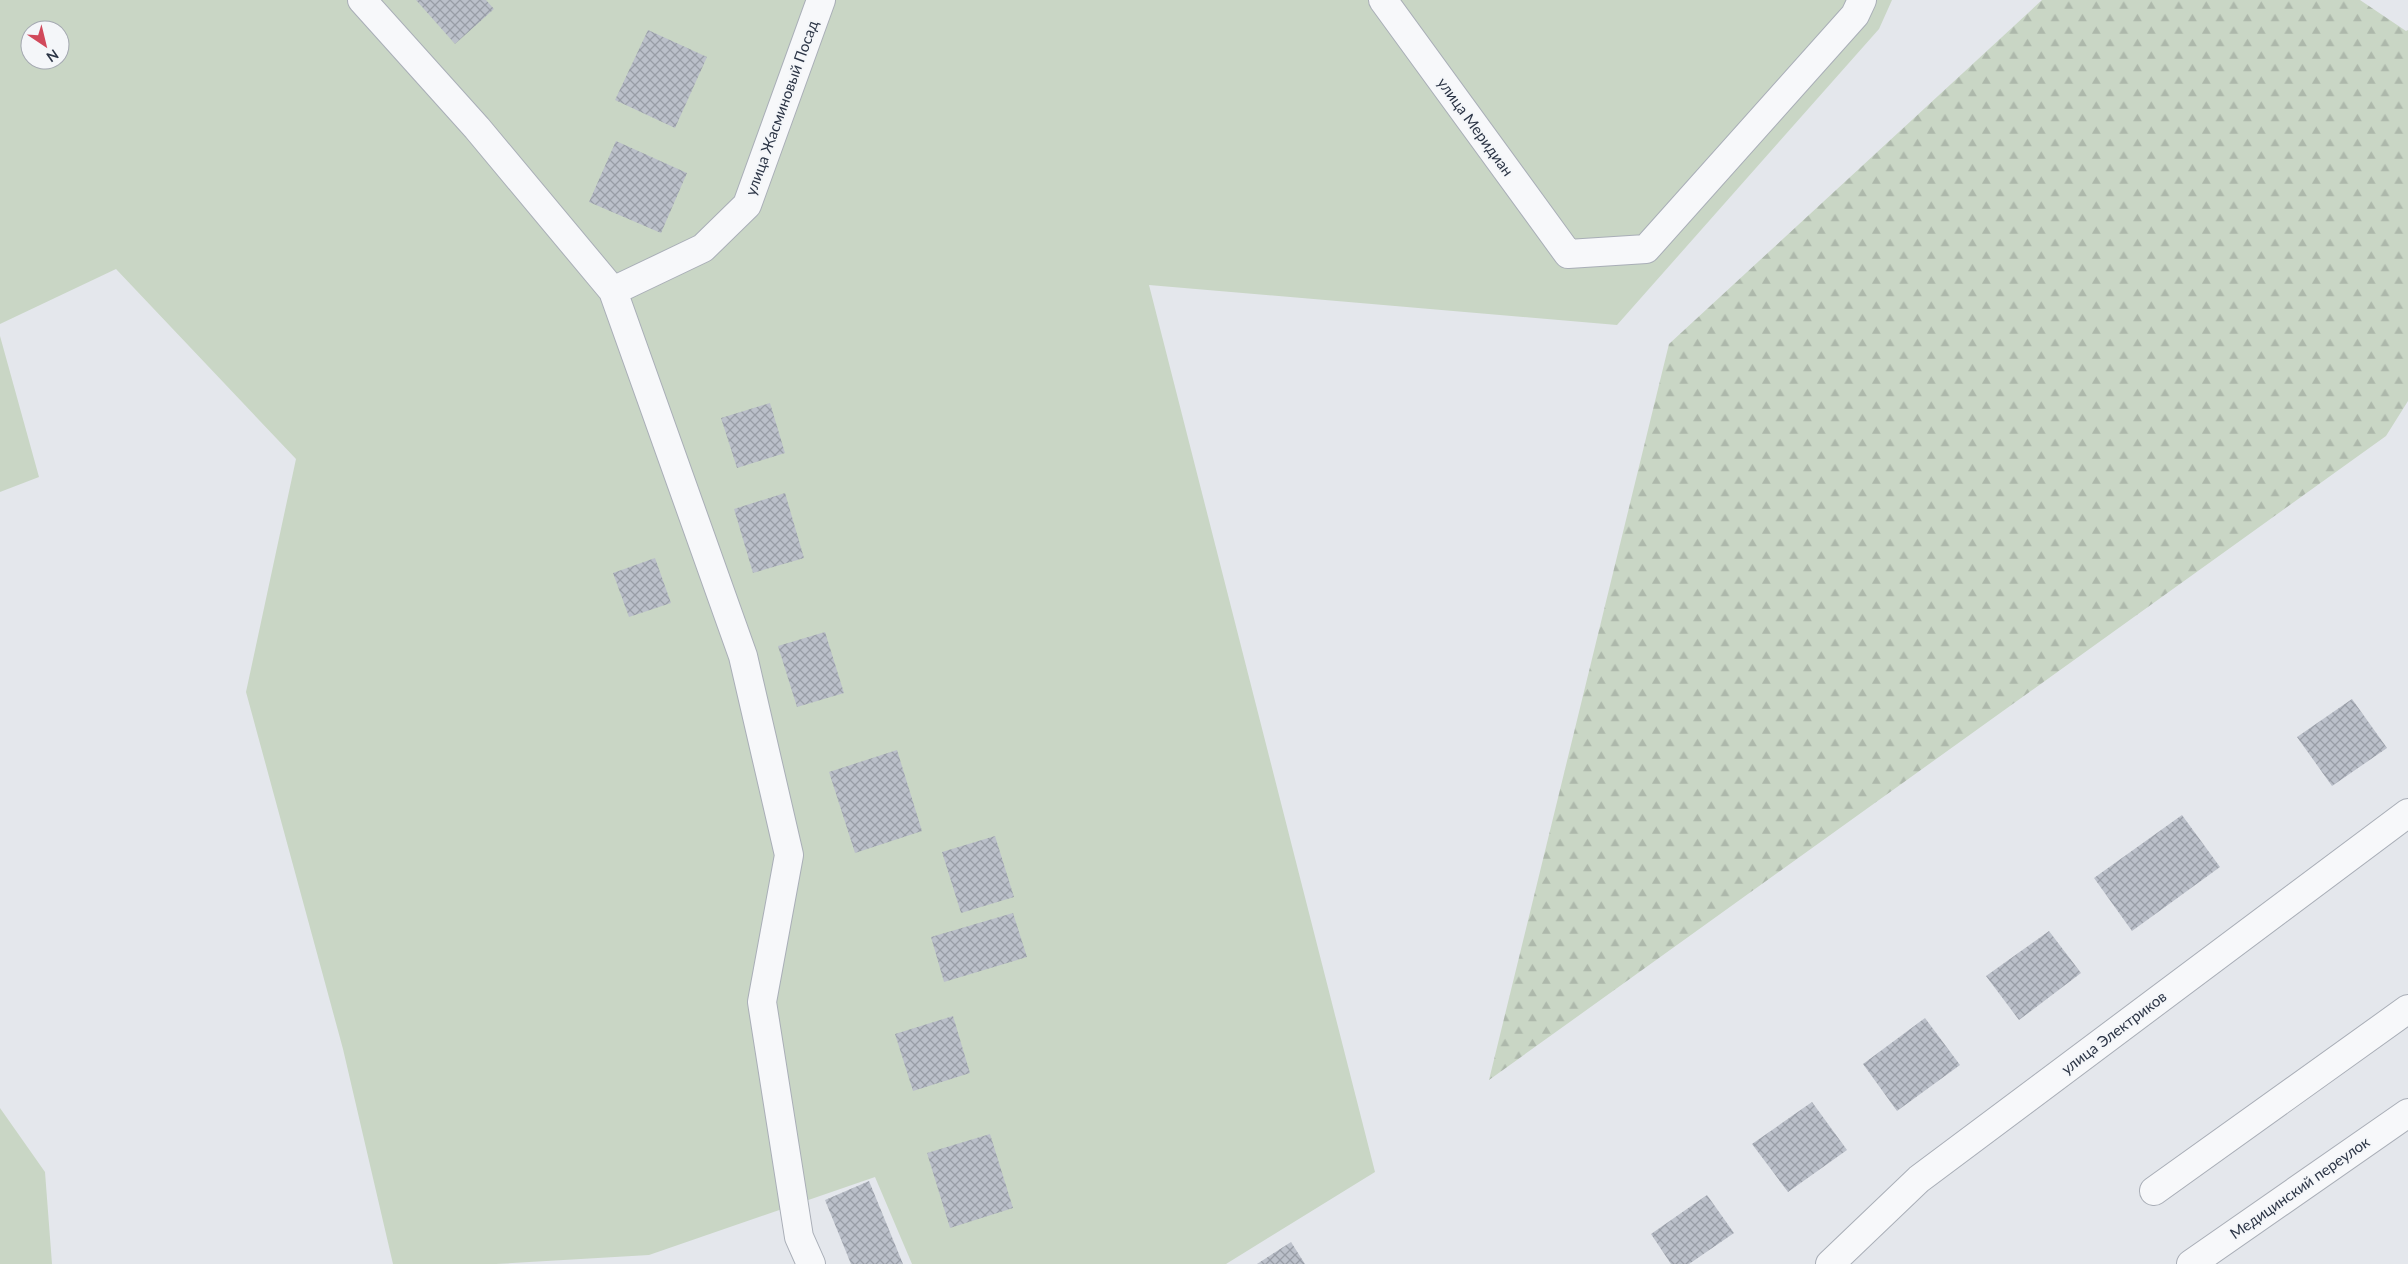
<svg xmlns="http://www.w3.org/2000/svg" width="2408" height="1264" font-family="Lato,sans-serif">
  <defs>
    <pattern id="forest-firs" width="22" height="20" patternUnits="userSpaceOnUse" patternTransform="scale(1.25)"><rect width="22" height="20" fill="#c9d6c5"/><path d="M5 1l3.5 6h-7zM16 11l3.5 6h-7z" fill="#adb8ab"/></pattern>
    <pattern id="building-cross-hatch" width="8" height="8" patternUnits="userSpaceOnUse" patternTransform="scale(1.25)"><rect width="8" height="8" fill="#bbc0ca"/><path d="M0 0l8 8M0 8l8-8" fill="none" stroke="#989da6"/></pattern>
  </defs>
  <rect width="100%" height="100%" fill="#e4e7ec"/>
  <!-- forest -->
  <path fill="url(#forest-firs)" d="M2042,0H2360L2406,31L2408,30V401L2386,436L1489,1080L1669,344Z"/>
  <!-- garden -->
  <path fill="#c9d6c5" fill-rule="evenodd" d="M0,0H1892L1879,29L1617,325L1149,285L1375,1172L1226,1264H912L875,1177L649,1255L496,1264H393L343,1049L246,692L296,459L116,269L0,324ZM30,30H60V60H30Z
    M0,336L39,477L0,492Z
    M0,1108L45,1172L52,1264H0Z"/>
  <!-- building -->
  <path fill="url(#building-cross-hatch)" d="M416,0H486L494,9L455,44Z
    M648,30L707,57L675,128L615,100Z
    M616,141L687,173L661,233L589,202Z
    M770,403L785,453L737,468L721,418Z
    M785,493L804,558L753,573L734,509Z
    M655,558L671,603L629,617L613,573Z
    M825,632L844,693L797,707L778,646Z
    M2352,699L2387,748L2332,786L2297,737Z
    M897,750L922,831L855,853L829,772Z
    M2182,815L2220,867L2132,931L2094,878Z
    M995,836L1014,897L961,913L942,852Z
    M1013,913L1027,957L944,982L931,937Z
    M2049,931L2081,973L2019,1020L1986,976Z
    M953,1016L970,1073L913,1091L895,1034Z
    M1925,1018L1960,1065L1897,1111L1863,1064Z
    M1812,1102L1847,1150L1788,1192L1752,1144Z
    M990,1134L1013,1208L950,1228L927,1153Z
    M869,1181L903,1264H851L825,1200Z
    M1707,1195L1734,1233L1689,1264H1671L1651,1234Z
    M1291,1242L1305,1264H1257Z"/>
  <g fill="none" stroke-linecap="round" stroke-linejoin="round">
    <!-- minor casing -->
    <g stroke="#a9aeb7" stroke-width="30">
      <path id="minor" d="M362,0L477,128L613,291L743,656L789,855L762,1002L799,1237L811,1264
        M1383,0L1568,254L1646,249L1855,15L1862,0
        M613,291L703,248L747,205L821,0
        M2154,1191L2408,1009
        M1830,1264L1919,1179L2408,813
        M2191,1264L2408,1113"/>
    </g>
    <!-- minor -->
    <use href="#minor" stroke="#f7f8fa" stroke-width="28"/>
  </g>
  <g text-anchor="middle" stroke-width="4" stroke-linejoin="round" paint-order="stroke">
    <!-- street labels -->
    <g font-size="15" fill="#2b3445" stroke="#f4f6f9">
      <text transform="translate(782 108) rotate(-70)" y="5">улица Жасминовый Посад</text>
      <text transform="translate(1475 127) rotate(54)" y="5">улица Меридиан</text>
      <text transform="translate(2114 1033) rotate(-37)" y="5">улица Электриков</text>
      <text transform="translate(2300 1188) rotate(-35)" y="5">Медицинский переулок</text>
    </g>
  </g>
  <!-- north arrow -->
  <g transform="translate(45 45) rotate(145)"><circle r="24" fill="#f4f6f9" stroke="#a4a8b1"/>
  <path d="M0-4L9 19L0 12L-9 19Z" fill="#d1495b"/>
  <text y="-8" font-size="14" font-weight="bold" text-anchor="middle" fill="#2b3445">N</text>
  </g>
</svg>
